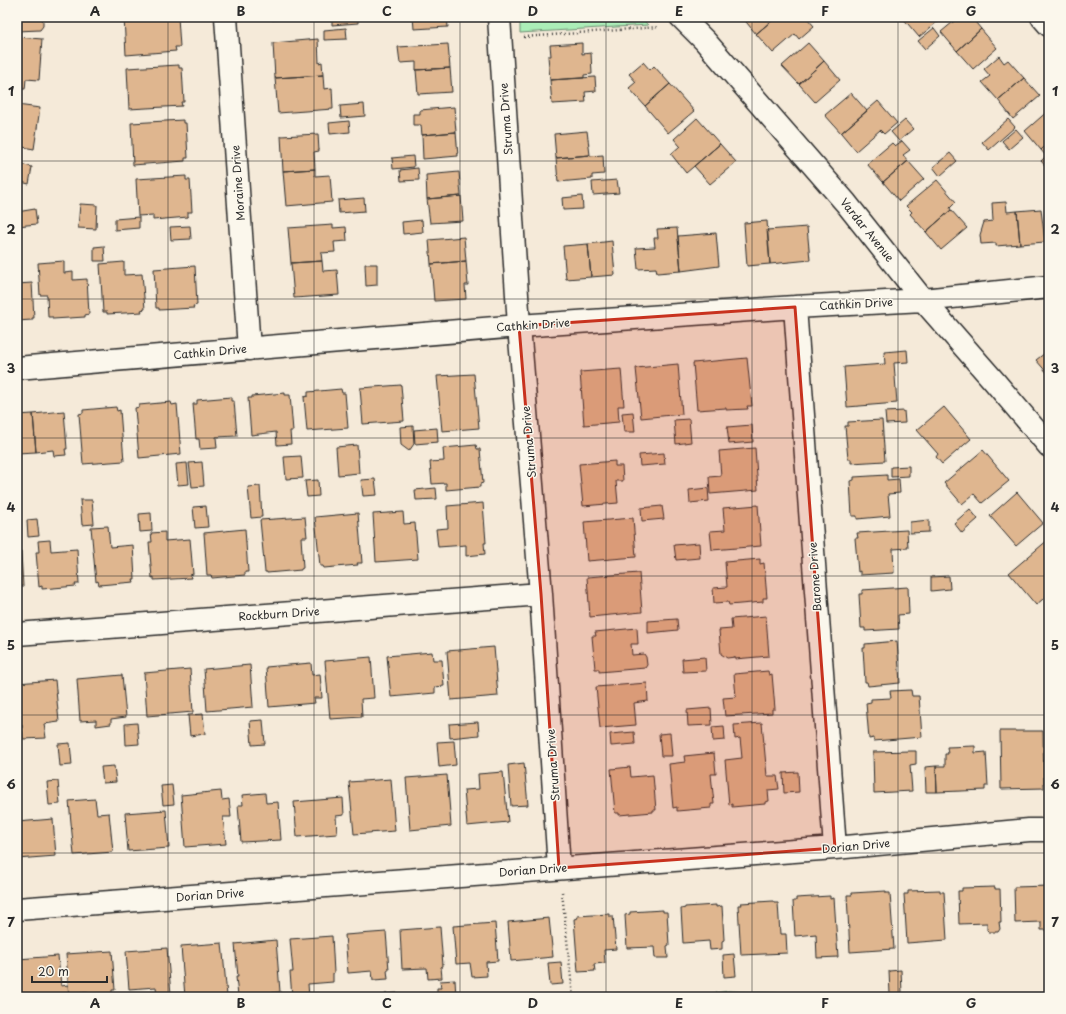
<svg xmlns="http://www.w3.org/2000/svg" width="1066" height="1014" font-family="'Playpen Sans',sans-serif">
  <rect width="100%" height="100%" fill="#f5ead9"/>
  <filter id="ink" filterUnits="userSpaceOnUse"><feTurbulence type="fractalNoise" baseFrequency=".025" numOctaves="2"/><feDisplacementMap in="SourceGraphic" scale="8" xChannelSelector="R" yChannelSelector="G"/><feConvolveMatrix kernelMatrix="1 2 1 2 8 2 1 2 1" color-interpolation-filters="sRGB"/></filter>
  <g filter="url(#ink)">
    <!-- green -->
    <path fill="#abedb7" stroke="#6b8c71" d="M520,17H640L648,25L520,33Z
      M728,991L792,994L819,997H692Z"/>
    <!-- building -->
    <path fill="#dfb68f" stroke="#2b2b2b" d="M17,17H40L43,21V26L40,30L17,31Z
      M124,17H178L180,47H175L176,51L126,55Z
      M272,17H313L272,20Z
      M332,17H358V23L332,25Z
      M413,17H447L448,27L414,29Z
      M742,17H776L756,34Z
      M776,17H806L814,26L799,39L795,34L773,53L756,34Z
      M902,17H943L919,37Z
      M959,17H971L981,29L957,51L941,32Z
      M346,28L347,39L324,40V30Z
      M934,28L940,36L925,49L918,41Z
      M981,29L997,48L973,69L957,51Z
      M17,37L42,39L39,80L26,79L25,89H17Z
      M318,39L319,63L322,62L323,75L275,78L273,43Z
      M582,43V54L591,53L592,74L584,75V78L550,80L548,56H551L550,45Z
      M808,43L824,61L799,84L782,66Z
      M448,44L450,68L416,70V62L400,63L398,47Z
      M999,56L1004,63L1008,60L1024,78L998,100L982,82L990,76L984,69Z
      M824,61L840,80L815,102L799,84Z
      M643,62L650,70L654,66L670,84L645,106L629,88L636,82L629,74Z
      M179,65V68H182L184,102H181L182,106L129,109L127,68Z
      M450,68L452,92L418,94L416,70Z
      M323,75L324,89L332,88L333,109L278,113L275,78Z
      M595,77L596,91L585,92L586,102L552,104L550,80Z
      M1024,78L1040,96L1013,119L998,100Z
      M670,84L694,111L668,133L645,106Z
      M851,93L867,111L841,133L825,115Z
      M878,101L897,123L884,134L880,130L856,151L841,133Z
      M364,104L365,116L341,118L340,106Z
      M17,105L40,108L34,149L17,146Z
      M454,107L456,132L422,135L421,125H413V114H420V110Z
      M1049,110V142L1041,150L1025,131Z
      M697,118L720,144L686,173L671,154L680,146L674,139Z
      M1008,119L1015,127L989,150L982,142Z
      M183,120V123H186L188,158H185V161L133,165L131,123Z
      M905,120L913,129L899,141L891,132Z
      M349,121L350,132L330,134L329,123Z
      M1016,129L1023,137L1009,149L1002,141Z
      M587,131L590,155L556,158L554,134Z
      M456,132L458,156L423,159L422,135Z
      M318,134L319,151L314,152L315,169L283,171L281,136Z
      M902,141L910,150L903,155L908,161L883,182L867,164L892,143L895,146Z
      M1049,142V170L1041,161L1046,156L1041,150Z
      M720,144L736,162L710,184L694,166Z
      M950,153L957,161L940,176L933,167Z
      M590,155V156L603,155L604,174L592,175V179L558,182L556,158Z
      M413,156L414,167L393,169L392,158Z
      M908,161L924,179L899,201L883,182Z
      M17,163L32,167L29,184L17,181Z
      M418,168L419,180L401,181L400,170Z
      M315,169V176L330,175L332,202L286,206L283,171Z
      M459,172L461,196L427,199L426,175Z
      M186,176V180H190L192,212H188V217L153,220V215L138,216L136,179Z
      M617,180L619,193L593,195L592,182Z
      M937,180L956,202L950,208L951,210L926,232L910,214L912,212L906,206Z
      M461,196L463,221L430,223L427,199Z
      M582,196L583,209L563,210L562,198Z
      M364,198L365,211L339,213L338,200Z
      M1006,202L1007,212L1017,211L1020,244L996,246V243L981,244L980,235L984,222L993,221L992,203Z
      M80,204L97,205L96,229L78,228Z
      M35,209L37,224L17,226V212Z
      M1041,209L1045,242L1020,244L1017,211Z
      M951,210L967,228L941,250L926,232Z
      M139,217V228L115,230V219Z
      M422,220L423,232L403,234L402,222Z
      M767,221L770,264L747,266L744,223Z
      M333,225V228L346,227L347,241L334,242L335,252L321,253L322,261L291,263L288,228Z
      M190,226L191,239L171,240L170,227Z
      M807,227L810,260L770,264L767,230Z
      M677,228L681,271L657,273L656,268L638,269L636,248L655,247L654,238H658L657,229Z
      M716,233L719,266L681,271L678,236Z
      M464,237L466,261L431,264L429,240Z
      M612,241L615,275L591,277L588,244Z
      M588,244L591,277L566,279L563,246Z
      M104,246L105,261H94V247Z
      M64,261V273L73,272V280L87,279L89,314L85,315V317L53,319V317H48L47,295H40L38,263Z
      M322,261L323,271L337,270L339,295L294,298L291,263Z
      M466,261L468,285H465L466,299L434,301L431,264Z
      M124,262V275L142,274L145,309L141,310L142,312L107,314V312H103L100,264Z
      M365,264H377V285L366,286Z
      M195,266L197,305L193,306L194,308L159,310V308H156L154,269Z
      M32,283L34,318H32V320L17,321V284Z
      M907,350L908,362L894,363L897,403L847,407L844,367L885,364L884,352Z
      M1049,350V375L1036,360Z
      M747,358L752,406H747L748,409L726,410V408L697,410L693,363Z
      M678,364L682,414L641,418L636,368Z
      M621,369L624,406H618L619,422L584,425L580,372Z
      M474,374L479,428L442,431L437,376Z
      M401,385L404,421L363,424L360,388Z
      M341,389L342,393H345L348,428L307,431L304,397L308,396V392Z
      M285,393V395H290L293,431H290L291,444L277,445L276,432L251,435L248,398H252V396Z
      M231,397V401H234L237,436L216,437L217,448L200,449L199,439H196L193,404H197V400Z
      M171,402L172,405L177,404L181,454L139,458L135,408L139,407V405Z
      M116,407L117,411L120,410L124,461L83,464L79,414L83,413V410Z
      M944,407L971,439L942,464L936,457L938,454L917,430Z
      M64,411L67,449H65L66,455L54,456L53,450L36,452L33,414Z
      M904,411L905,423L886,424L885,412Z
      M633,412L635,432H624L622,413Z
      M33,414L36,452L17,453V415Z
      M689,419L691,442L676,444L674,420Z
      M882,420L885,461L851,463V459H848L845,426H848V422Z
      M752,425L753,442L729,444L727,427Z
      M413,426L414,444L409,451L401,445L400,427Z
      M437,428L438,442L415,444L414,430Z
      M357,445L359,473L338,475L336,447Z
      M476,445L477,449H480L483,483L480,484V487L446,490V483L432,484L430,462L444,461L443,448Z
      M755,448L758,490L710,494L709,477L721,476L719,451Z
      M983,450L1009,481L982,503L974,494L962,504L944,483Z
      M664,453L665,464L640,466L639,455Z
      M301,456L303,478L286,479L284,457Z
      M615,461V466H622L623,481H616L618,503L583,506L579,464Z
      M202,462L204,486L192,487L189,463Z
      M187,463L189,484L178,485L176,464Z
      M909,466V476L891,477V467Z
      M887,475V480L899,479L900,493L888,494L890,516L857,519V516H852L850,481L854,480V477Z
      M375,479L377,495L363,496L361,480Z
      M318,480L319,496L307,497L305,481Z
      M260,486L262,517L251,518L248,487Z
      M436,488L437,499L416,500L415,490Z
      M708,488L709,501L690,503L689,490Z
      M1017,492L1043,523L1016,546L990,516Z
      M80,500H92L94,524L82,525Z
      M483,503L486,543H484L485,554L466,556V545L438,547L436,529L448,528L447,506Z
      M758,505L761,546L712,550L710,531L725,530L723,508Z
      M206,506L208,527L195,528L193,507Z
      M662,506L664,519L642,521L641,508Z
      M970,509L978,519L962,533L954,523Z
      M403,512L404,524L415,523L418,559L376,562L373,514Z
      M151,513L152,531L140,532L139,514Z
      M358,513L362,563H357L358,565L324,568L323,566H320L315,517Z
      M305,517L307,537H301L303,568L301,569V570L267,573V572H265L260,520Z
      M633,518L636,557L587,561L584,522Z
      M37,519L39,536L28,537L27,520Z
      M929,520V532L910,533V522Z
      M108,526L110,547L133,545L135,579H133L134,582L99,585L98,581L96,582L91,527Z
      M245,529L248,572H245V575L212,578L211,575H207L204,533Z
      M907,530L908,548L893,549L894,573L860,575V571L858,572L855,538H858L857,533Z
      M165,532V541L190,539L193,574L190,575L191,578L154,580V577L152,578L149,542H152L151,533Z
      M1049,539V594L1036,605L1009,573Z
      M50,540L51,551L77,549L79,584H75L76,586L42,589V586L39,587L36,552H39L38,541Z
      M699,543L700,558L676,560L674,545Z
      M21,552L23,587H19L20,591H17V553Z
      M760,559V564L764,563L767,598H763V602L729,605L728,602L714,603L713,588L727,587L725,562Z
      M639,573L642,612L590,617L587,577Z
      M949,576L950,589L931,591V577Z
      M908,587L909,614L898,615L899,629L865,631V628H861L859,594H862V590Z
      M766,616L769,656L735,659V657L727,658L721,654L719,630L732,629L731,619Z
      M677,619L678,630L648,633V621Z
      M637,628L638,644H631L632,655L644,654L646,657L647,665L645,668L599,672V669H595L592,636H596L595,632Z
      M897,641L900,683L868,686L867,682H865L863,648H865V644Z
      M494,647L498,696L451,700L447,651Z
      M432,652L433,660H442L444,686L435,687V693L391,697L387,656Z
      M371,657L374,698L361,699L362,717L330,719L325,661Z
      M705,657L706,671L683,672L682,659Z
      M311,663L312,675L320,674L322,698H314L315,703L269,707L266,667Z
      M250,665L253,707L207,711L204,669Z
      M190,669L193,712L147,716L144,673Z
      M768,671L769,675L772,674L775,709H772V713L725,716L723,698L736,697L734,674Z
      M122,675L126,717L111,719V724L96,726V720L80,721L77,679Z
      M55,680L59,722L44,724L46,738L23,739L22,725L17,726V683Z
      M647,683L648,701L634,703L636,725L600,728L596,687Z
      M911,690L912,696H919L922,737L874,741V738L869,739L866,703L871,702V699L891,698L890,691Z
      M711,708L712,725L688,726L687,710Z
      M203,714L205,734L190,736L188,715Z
      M263,720L265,744L252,745L250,721Z
      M478,722L479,735L450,738L449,724Z
      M137,723L139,744L126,745L125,724Z
      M762,723L767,776H777L779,789L768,790L769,801L765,802V804L732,807V804L729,805L725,760L742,758L740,738L735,739L734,725Z
      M724,726L725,740L713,741L712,727Z
      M1000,731H1043L1044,788L1001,789Z
      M634,732L635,744L611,746L610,734Z
      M670,733L672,756H661L659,734Z
      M454,741L456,765L439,767L437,742Z
      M70,743L72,765L60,766L58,744Z
      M975,746V753L986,752L988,786H985V790L937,792L936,766H945V754H948L947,747Z
      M910,751H916V764L910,765L912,791L874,793L873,752Z
      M714,753L716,774H711L714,804H711V808L677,811V807L673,808L669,764L685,762L684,756Z
      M524,763L528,805L511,806L508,765Z
      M114,766L116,782L103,783L101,767Z
      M936,766L937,792H926L925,767Z
      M630,767L631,777L653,775L656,810H653V812L619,815V813H615L611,769Z
      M503,772L508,822L467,826L464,790L479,789L478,774Z
      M798,772L799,792L784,793L783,773Z
      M447,775L451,826L410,830L406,778Z
      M391,779L395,831L354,834L349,782Z
      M58,781L60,804L49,805L47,782Z
      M172,785L174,804L163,805L161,786Z
      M221,791L222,800L229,799L231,817H223L226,844L185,847L181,795Z
      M265,793L266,803L278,802L281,840L241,842L238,805H243L242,795Z
      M343,798L344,815L336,816L337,834L297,837L294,802Z
      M95,799L97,814L109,813L113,852L74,855L69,801Z
      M166,810L169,848L128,851L125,813Z
      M53,819L56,856L17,859V822Z
      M1049,886V930H1041V922L1015,923L1014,887Z
      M995,887V889H1000L1001,922H999L1000,929L998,932H989L987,930V923L959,924L958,891H962V888Z
      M940,890V892H944L947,940L907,943L904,894H908V891Z
      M886,891V893H890L894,949L850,952L847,895H852V893Z
      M830,896V899L834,898L838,957L817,958L816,934L795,936L793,901H796V898Z
      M773,901L774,903H778L780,934H786L787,953L741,955L738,905H742L741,903Z
      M716,905V907L722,906L724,940L722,941V949L710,950L709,941L683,943L681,909L685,908V907Z
      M663,910V912H667L669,945L667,946L668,958H655L654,947L627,948L625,915L630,914V912Z
      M609,914V916H613L616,949L604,950L605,963L594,964L595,971L578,972L574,919L578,918L577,916Z
      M549,918L553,957L511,961L508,922Z
      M495,923L498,961L486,962L487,976L472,977L470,963L456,964L453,926Z
      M440,927L443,966L441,967L442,978L428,979L427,968L402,969L400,930Z
      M386,932L389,970H387L388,979L373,980L372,971L348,973L345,935Z
      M332,936L334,973H333V982L308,984L309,997H292L290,972H293L290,939Z
      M276,940L280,992L238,996L236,977H238L235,944Z
      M222,943L227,996L185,997L181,946Z
      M167,948L171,994L157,995L156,987L129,989L126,951Z
      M112,951L115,990H112V997H87V992L69,994L66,954Z
      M734,954L736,976L724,977L723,955Z
      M58,956L61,986L68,985L69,997H47V995L21,997L18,959Z
      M561,962L563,984L550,985L548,963Z
      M901,970L902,993L890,994L889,971Z
      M455,980L456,997H437V988H441L440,981Z
      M398,993V997H385V994Z"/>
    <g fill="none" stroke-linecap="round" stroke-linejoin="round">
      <!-- minor casing -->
      <g stroke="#2b2b2b" stroke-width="25">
        <path id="minor" d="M226,17L249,349
          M499,17L519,326L541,594L559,868
          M681,17L705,41L846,203L923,300L994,381L1049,446
          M1042,17L1049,25
          M795,307L835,848
          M17,368L519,326L795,307L923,300L1049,287
          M17,634L541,594
          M17,909L835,848L1029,830H1049"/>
      </g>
      <!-- path -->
      <path stroke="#2b2b2b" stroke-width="2.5" stroke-dasharray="1 3" stroke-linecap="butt" d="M524,37L659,27
        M562,892L573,997"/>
      <!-- minor -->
      <use href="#minor" stroke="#fbf7ec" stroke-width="22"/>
    </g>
  </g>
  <!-- marked area -->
  <path fill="#c8321e" fill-opacity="0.2" stroke="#c8321e" stroke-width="3" stroke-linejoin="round" d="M795,307L835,848L559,868L541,594L519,326Z"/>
  <!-- grid -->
  <path fill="none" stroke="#2b2b2b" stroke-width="1" stroke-opacity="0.55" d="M168,17V997M314,17V997M460,17V997M606,17V997M752,17V997M898,17V997M17,161H1049M17,299H1049M17,438H1049M17,576H1049M17,715H1049M17,853H1049"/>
  <g text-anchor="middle" stroke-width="3" stroke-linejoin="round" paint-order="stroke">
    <!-- street labels -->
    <g font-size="11" fill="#2b2b2b" stroke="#fbf7ec">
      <text transform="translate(506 119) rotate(-94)" y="4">Struma Drive</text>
      <text transform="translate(238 183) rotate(-94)" y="4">Moraine Drive</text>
      <text transform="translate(867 230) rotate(51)" y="4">Vardar Avenue</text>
      <text transform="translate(856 304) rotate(-3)" y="4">Cathkin Drive</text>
      <text transform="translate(533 325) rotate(-4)" y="4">Cathkin Drive</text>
      <text transform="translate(210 352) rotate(-5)" y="4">Cathkin Drive</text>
      <text transform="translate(529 442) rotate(-95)" y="4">Struma Drive</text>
      <text transform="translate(815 577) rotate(-94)" y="4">Barone Drive</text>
      <text transform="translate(279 614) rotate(-4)" y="4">Rockburn Drive</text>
      <text transform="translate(553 765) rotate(-94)" y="4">Struma Drive</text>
      <text transform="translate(856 846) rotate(-5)" y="4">Dorian Drive</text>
      <text transform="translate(533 870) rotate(-4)" y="4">Dorian Drive</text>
      <text transform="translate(210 895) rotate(-4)" y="4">Dorian Drive</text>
    </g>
  </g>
  <!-- margin -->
  <rect width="1066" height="1014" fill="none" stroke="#fbf7ec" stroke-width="44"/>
  <!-- scale -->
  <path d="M32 976v6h75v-6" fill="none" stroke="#2b2b2b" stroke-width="2"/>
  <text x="38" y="976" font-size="12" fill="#2b2b2b" stroke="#fbf7ec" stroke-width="3" paint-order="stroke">20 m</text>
  <rect x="22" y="22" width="1022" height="970" fill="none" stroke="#2b2b2b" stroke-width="1.5"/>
  <g font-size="13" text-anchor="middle" font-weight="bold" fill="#2b2b2b">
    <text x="95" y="16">A</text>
    <text x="241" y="16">B</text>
    <text x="387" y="16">C</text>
    <text x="533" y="16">D</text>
    <text x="679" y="16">E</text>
    <text x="825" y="16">F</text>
    <text x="971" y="16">G</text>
    <text x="11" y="96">1</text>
    <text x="1055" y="96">1</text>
    <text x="11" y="234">2</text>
    <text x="1055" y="234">2</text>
    <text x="11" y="373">3</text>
    <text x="1055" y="373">3</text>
    <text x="11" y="512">4</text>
    <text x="1055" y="512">4</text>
    <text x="11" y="650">5</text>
    <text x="1055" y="650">5</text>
    <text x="11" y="789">6</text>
    <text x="1055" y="789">6</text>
    <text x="11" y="927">7</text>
    <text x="1055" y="927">7</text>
    <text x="95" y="1008">A</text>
    <text x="241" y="1008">B</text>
    <text x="387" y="1008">C</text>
    <text x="533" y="1008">D</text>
    <text x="679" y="1008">E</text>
    <text x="825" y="1008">F</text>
    <text x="971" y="1008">G</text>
  </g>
</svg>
